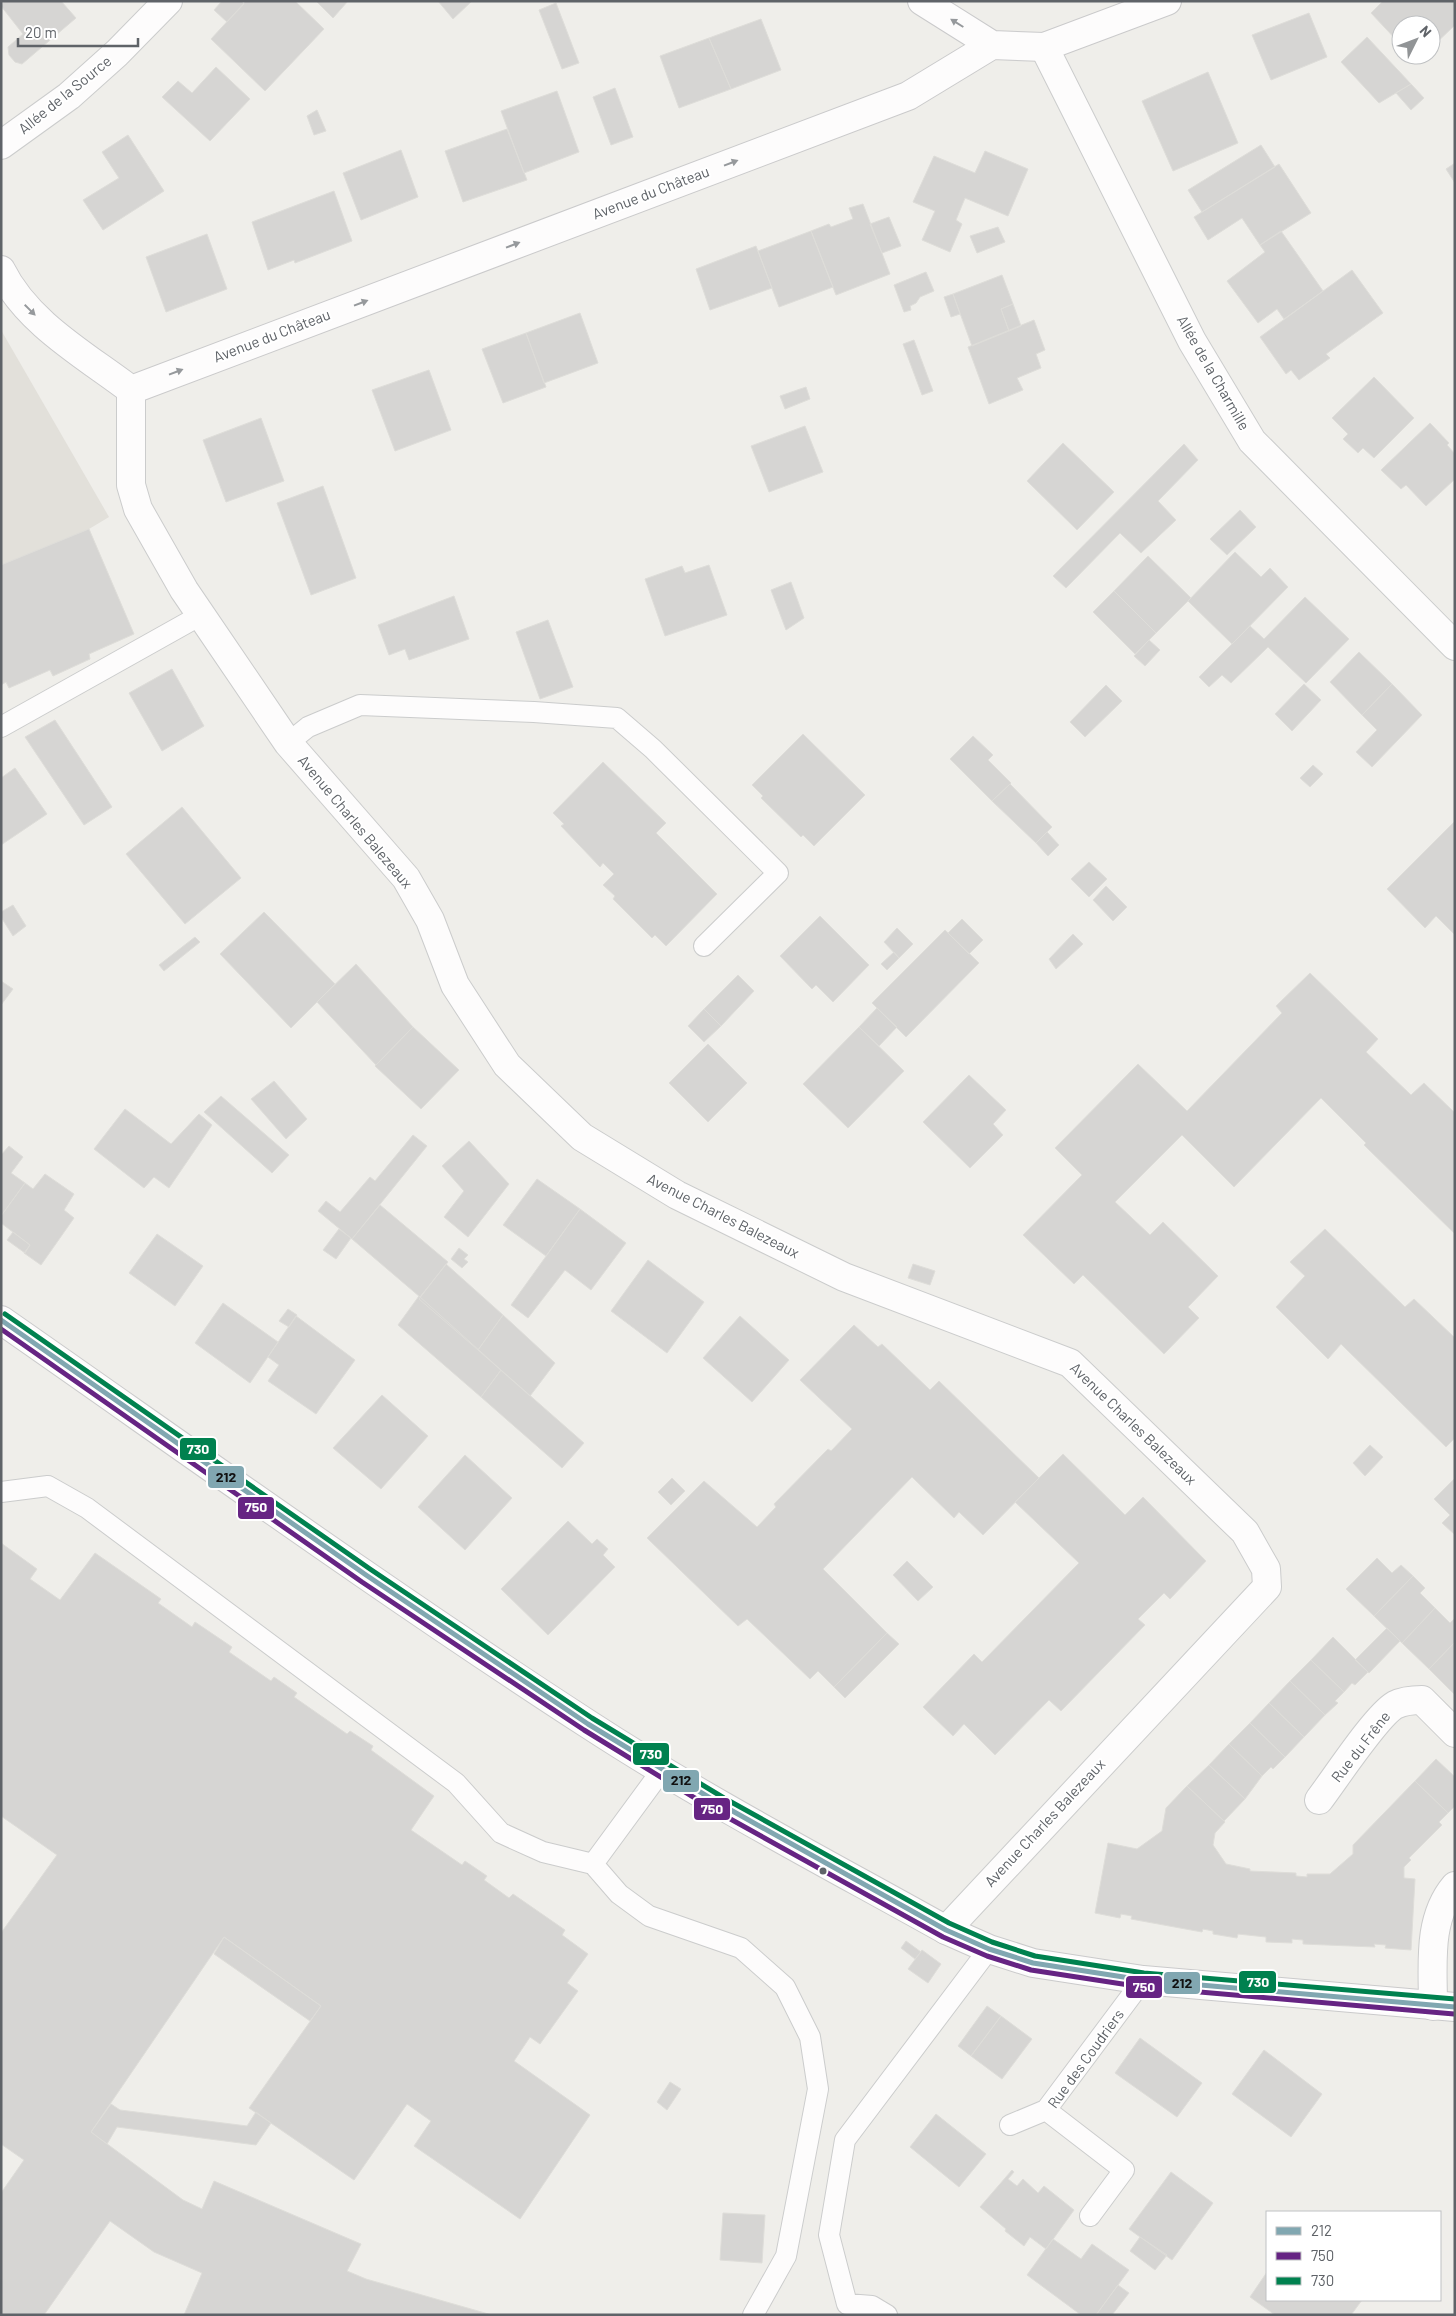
<svg xmlns="http://www.w3.org/2000/svg" width="1456" height="2316" font-family="Barlow,sans-serif">
  <rect width="100%" height="100%" fill="#efeeea"/>
  <!-- education -->
  <path fill="#e2e0da" d="M1,330L109,517L89,529L1,565Z"/>
  <!-- building -->
  <path fill="#d6d5d3" stroke="#deddd9" d="M4,1H61L76,18L22,64L15,62L9,55L8,47L23,34L1,6Z
    M222,1H241L244,4L227,22L214,10Z
    M246,1H295L324,29L265,91L211,39Z
    M316,1H348L333,18Z
    M438,1H472L453,19Z
    M1383,1H1455V25L1431,48V25H1401V45L1371,13Z
    M556,3L579,63L562,69L539,10Z
    M1309,13L1327,57L1271,80L1252,35Z
    M761,19L781,70L731,89L709,38Z
    M1367,37L1411,84L1379,103L1341,62Z
    M709,38L731,89L679,108L660,56Z
    M216,67L250,99L210,141L162,97L178,81L192,93Z
    M1208,72L1238,143L1173,171L1142,101Z
    M1411,84L1424,98L1411,110L1396,93Z
    M615,88L633,137L611,145L593,97Z
    M557,91L579,152L524,173L501,111Z
    M317,110L326,131L314,135L307,116Z
    M507,129L527,180L463,202L445,151Z
    M128,135L164,191L103,230L83,200L119,178L102,152Z
    M1261,145L1275,167L1202,212L1188,190Z
    M401,150L418,197L361,220L343,173Z
    M985,151L1028,169L1008,216L965,198L956,220L962,224L950,252L922,240L935,211L913,202L934,156L975,173Z
    M1455,163V183L1446,169Z
    M1279,164L1311,213L1260,245L1242,218L1208,240L1194,217Z
    M334,191L352,241L295,263L294,260L268,270L252,222Z
    M863,204L890,274L836,295L811,231L829,224L831,227L853,219L849,208Z
    M889,217L901,246L882,253L870,224Z
    M998,227L1005,242L977,253L970,236Z
    M811,231L833,287L779,307L758,251Z
    M1281,231L1323,291L1284,319L1277,309L1258,323L1227,281L1265,252L1260,245Z
    M207,234L227,289L166,312L146,257Z
    M756,246L772,288L710,310L696,269Z
    M1352,270L1383,313L1326,354L1330,358L1299,380L1291,370L1286,374L1260,337Z
    M926,272L934,291L920,297L916,303L910,306L911,310L904,312L894,285Z
    M1002,275L1013,304L1001,309L1009,331L972,346L953,294Z
    M953,294L960,314L951,317L944,297Z
    M1013,304L1021,326L1009,331L1001,309Z
    M580,313L598,363L544,383L526,333Z
    M1034,320L1045,350L1036,354L1041,368L1017,378L1023,390L989,404L968,347Z
    M526,333L546,387L503,403L482,349Z
    M914,340L933,391L922,395L903,344Z
    M429,370L451,430L395,451L372,390Z
    M1374,377L1414,418L1374,458L1363,448L1358,453L1343,439L1348,434L1332,418Z
    M806,387L810,399L785,409L780,396Z
    M261,418L284,481L226,502L203,440Z
    M1430,423L1449,443L1447,445L1455,454V479L1426,506L1406,485L1401,489L1381,470Z
    M805,426L823,472L769,492L751,446Z
    M1063,443L1114,492L1077,530L1027,481Z
    M1184,444L1198,460L1158,501L1176,520L1141,553L1120,533L1066,588L1053,576Z
    M323,486L356,578L311,595L277,503Z
    M1240,510L1256,527L1227,555L1210,539Z
    M89,529L134,634L89,654L90,659L53,676L50,670L9,688L6,682L1,685V565Z
    M1235,552L1261,577L1270,568L1288,587L1232,644L1188,601Z
    M1148,556L1191,598L1156,633L1114,591Z
    M709,565L727,615L665,636L645,579L682,566L685,573Z
    M791,582L804,618L786,630L771,590Z
    M1114,591L1156,633L1135,654L1093,612Z
    M454,596L469,639L409,660L405,649L389,655L378,625Z
    M1305,597L1349,639L1306,683L1268,647L1231,683L1222,675L1209,687L1199,677L1250,626L1264,639Z
    M548,620L573,687L540,699L516,632Z
    M1149,640L1160,650L1145,666L1134,656Z
    M1359,652L1392,684L1362,715L1330,682Z
    M172,669L204,726L162,751L129,693Z
    M1304,684L1321,700L1292,731L1275,714Z
    M1392,684L1422,715L1372,767L1356,752L1377,730L1362,715Z
    M1106,685L1122,701L1085,737L1070,722Z
    M55,720L112,807L84,825L25,737Z
    M803,734L865,795L814,846L803,835L801,837L761,798L763,796L752,785Z
    M973,736L993,755L988,760L1011,783L992,801L950,759Z
    M603,762L666,823L656,833L717,894L666,946L655,935L652,938L613,899L615,896L603,885L614,874L603,863L600,867L561,826L564,824L553,813Z
    M1313,765L1323,774L1310,787L1300,778Z
    M15,768L47,814L1,845V778Z
    M1010,784L1052,827L1036,843L992,801Z
    M182,807L241,878L185,924L126,854Z
    M1455,821V935L1436,916L1425,928L1387,889Z
    M1047,832L1059,845L1048,856L1036,843Z
    M1089,862L1107,879L1089,897L1071,879Z
    M1106,886L1127,907L1113,921L1093,900Z
    M13,905L26,926L13,936L1,917V912Z
    M264,912L335,984L291,1028L220,954Z
    M820,916L869,965L833,1002L816,985L812,989L780,956Z
    M962,919L983,940L969,954L948,933Z
    M897,928L913,944L899,958L884,942Z
    M945,930L979,963L906,1037L872,1003Z
    M1073,934L1083,944L1056,969L1049,959Z
    M195,937L200,942L164,971L159,965Z
    M894,952L899,958L887,970L881,964Z
    M356,964L413,1027L376,1065L317,1002Z
    M1310,973L1378,1039L1366,1052L1411,1095L1424,1083L1455,1113V1234L1364,1145L1366,1143L1321,1098L1234,1187L1182,1135L1115,1202L1150,1235L1163,1222L1218,1276L1188,1307L1199,1318L1164,1354L1083,1275L1074,1284L1023,1235L1082,1175L1055,1148L1138,1064L1187,1111L1282,1013L1276,1006Z
    M738,975L754,991L721,1026L704,1009Z
    M1,981L13,989L1,1005Z
    M877,1008L897,1027L879,1046L859,1027Z
    M704,1009L721,1026L704,1042L688,1026Z
    M413,1027L459,1070L421,1109L375,1066Z
    M859,1027L904,1071L848,1128L803,1084Z
    M708,1044L747,1083L708,1122L669,1083Z
    M969,1075L1006,1110L993,1124L1003,1135L970,1168L923,1122Z
    M274,1081L307,1119L286,1139L251,1099Z
    M221,1096L289,1155L272,1173L204,1112Z
    M125,1109L171,1144L199,1114L212,1125L169,1188L154,1177L144,1188L94,1149Z
    M413,1135L427,1146L352,1239L318,1211L326,1201L340,1212L370,1177L375,1181Z
    M469,1141L509,1184L468,1237L444,1217L464,1191L442,1166Z
    M9,1146L23,1157L11,1173L25,1183L1,1216V1155Z
    M45,1174L74,1194L64,1210L74,1218L41,1265L24,1253L30,1245L1,1223V1216L25,1183L33,1189Z
    M537,1179L580,1209L546,1256L503,1225Z
    M380,1205L448,1262L420,1297L352,1239Z
    M580,1209L626,1243L591,1290L565,1270L528,1318L511,1305Z
    M339,1229L351,1238L336,1259L323,1250Z
    M1325,1229L1405,1307L1414,1299L1455,1338V1438L1446,1447L1341,1344L1328,1359L1276,1307L1305,1276L1290,1262Z
    M13,1232L30,1245L25,1253L7,1240Z
    M157,1234L203,1266L175,1306L129,1273Z
    M459,1248L468,1255L464,1259L468,1262L462,1268L451,1259Z
    M648,1260L704,1302L667,1353L611,1311Z
    M446,1264L503,1315L478,1350L419,1299Z
    M913,1264L935,1271L930,1285L908,1278Z
    M419,1296L501,1370L481,1397L398,1325Z
    M223,1303L278,1342L250,1383L195,1343Z
    M288,1309L297,1315L289,1327L279,1321Z
    M503,1315L555,1363L530,1396L478,1350Z
    M296,1316L355,1360L316,1414L268,1381L279,1365L268,1357Z
    M740,1316L789,1360L752,1402L703,1358Z
    M854,1325L878,1347L882,1344L930,1390L939,1381L1039,1478L983,1535L959,1512L954,1518L912,1477L823,1569L887,1633L834,1687L818,1671L810,1679L747,1619L738,1626L647,1538L704,1481L757,1527L776,1507L774,1504L828,1449L831,1451L852,1429L800,1380Z
    M501,1370L584,1443L562,1468L481,1397Z
    M382,1395L428,1436L381,1489L333,1448Z
    M1370,1445L1383,1457L1365,1476L1353,1463Z
    M1063,1454L1125,1515L1143,1497L1206,1561L1170,1599L1164,1593L1138,1619L1145,1625L1061,1711L1049,1700L995,1755L964,1724L953,1736L923,1707L974,1654L982,1662L1079,1563L1015,1502Z
    M465,1455L512,1498L465,1550L418,1507Z
    M672,1478L685,1491L671,1505L658,1492Z
    M1455,1478V1534H1454L1442,1523L1450,1515L1434,1499Z
    M568,1521L592,1544L597,1539L608,1549L603,1555L615,1567L548,1635L501,1589Z
    M1,1543L37,1569L30,1579L60,1600L95,1553L161,1599L158,1603L192,1627L195,1622L232,1647L229,1652L271,1681L274,1677L297,1693L294,1697L347,1734L350,1731L373,1746L371,1750L434,1796L411,1830L462,1865L465,1861L487,1876L484,1880L509,1898L513,1894L565,1930L562,1935L588,1954L567,1983L578,1991L540,2044L530,2037L514,2061L590,2115L520,2219L414,2146L431,2121L407,2104L354,2180L249,2108L321,2006L224,1937L91,2132L183,2200L202,2209L214,2181L361,2244L347,2271L366,2279L492,2315H184L202,2273L154,2252L110,2221L44,2315H1V2193L24,2160L1,2144V1933L57,1855L1,1816Z
    M1377,1558L1392,1573L1401,1565L1413,1576L1374,1616L1346,1589Z
    M907,1561L933,1587L918,1601L893,1575Z
    M1413,1576L1425,1588L1420,1593L1435,1608L1402,1643L1374,1616Z
    M1435,1608L1450,1623L1455,1618V1642L1429,1669L1402,1643Z
    M1387,1628L1400,1641L1369,1673L1355,1660Z
    M887,1633L899,1644L845,1698L834,1687Z
    M1333,1637L1368,1672L1355,1685L1352,1683L1344,1692L1311,1660Z
    M1455,1642V1695L1429,1669Z
    M1311,1660L1344,1692L1335,1701L1338,1703L1325,1715L1290,1681Z
    M1290,1681L1325,1715L1304,1737L1269,1703Z
    M1269,1703L1304,1737L1285,1757L1250,1723Z
    M1250,1723L1285,1757L1273,1769L1271,1767L1262,1776L1229,1744Z
    M1229,1744L1262,1776L1245,1799L1209,1765Z
    M1436,1759L1455,1777V1806L1448,1813L1415,1781Z
    M1209,1765L1245,1799L1224,1821L1187,1786Z
    M1415,1781L1448,1813L1439,1822L1442,1825L1409,1858L1411,1860L1404,1867V1878L1415,1879L1411,1950L1385,1948L1386,1945L1374,1944L1375,1947L1303,1944V1940L1292,1939V1943L1266,1942V1937L1238,1934L1237,1938L1213,1934V1931L1203,1929L1202,1932L1131,1919L1132,1916L1121,1914L1120,1918L1095,1913L1108,1843L1137,1849L1162,1831L1166,1808L1187,1786L1225,1822L1215,1833L1213,1845L1226,1864L1250,1869V1871L1296,1873V1876L1307,1877V1874H1330L1353,1854V1845Z
    M224,1937L321,2006L310,2021L214,1954Z
    M906,1941L921,1952L915,1959L901,1948Z
    M922,1950L941,1964L928,1983L908,1969Z
    M987,2006L1001,2016L971,2056L958,2046Z
    M1001,2016L1032,2039L1002,2079L971,2056Z
    M1140,2038L1202,2083L1177,2117L1115,2073Z
    M1264,2050L1322,2094L1291,2137L1232,2094Z
    M670,2082L681,2089L667,2110L657,2102Z
    M111,2104L120,2110L247,2126L256,2112L271,2123L256,2145L117,2127L107,2144L91,2132Z
    M936,2114L986,2154L959,2187L910,2147Z
    M1012,2170L1014,2172L1008,2179L1017,2186L1023,2179L1038,2193L1044,2186L1074,2210L1046,2249L1030,2237L1024,2246L1005,2231L1006,2229L980,2207Z
    M1171,2172L1213,2203L1172,2260L1129,2229Z
    M723,2213L765,2215L762,2263L720,2260Z
    M1140,2237L1167,2255L1155,2270L1130,2251Z
    M1053,2239L1081,2259L1092,2244L1129,2270L1096,2315H1081L1027,2275Z
    M1267,2272V2300H1362L1351,2315H1275L1250,2297Z
    M1118,2285L1129,2293L1112,2315H1096Z"/>
  <g fill="none" stroke-linecap="round" stroke-linejoin="round">
    <!-- lane casing -->
    <g stroke="#cbcccc" stroke-width="22">
      <path id="lane" d="M1,727L201,615
        M288,743L308,727L360,705L534,712L617,718L653,749L778,873L704,946
        M1,1492L48,1486L87,1508L456,1783L501,1833L543,1852L593,1864L619,1894L649,1916L741,1948L785,1987L810,2037L818,2089L786,2256L753,2315
        M593,1864L662,1770
        M1010,2125L1046,2110
        M1090,2216L1124,2170L1046,2110L1143,1980
        M847,2304L829,2235L845,2140L989,1949
        M847,2304L872,2306L887,2315"/>
    </g>
    <!-- street casing -->
    <g stroke="#cbcccc" stroke-width="30">
      <path id="street" d="M1044,47L1192,341L1252,441L1455,646
        M1,145L69,96L117,53L168,1
        M131,390V485L138,509L184,590L288,743L406,878L430,920L455,985L507,1065L582,1137L677,1195L844,1277L1070,1363L1245,1532L1266,1569L1267,1587L946,1930
        M1319,1800C1335,1779 1376,1716 1395,1705C1403,1701 1413,1700 1422,1700L1455,1733
        M1433,2006C1433,1965 1427,1919 1455,1886"/>
    </g>
    <!-- secondary casing -->
    <g stroke="#cacacb" stroke-width="30">
      <path id="secondary" d="M922,1L992,45
        M1,270C27,323 85,355 131,390L908,96L992,45L1044,47L1167,1
        M1,1320C196,1456 389,1595 588,1724C703,1799 826,1863 946,1930L989,1949L1033,1963L1143,1980L1455,2007"/>
    </g>
    <!-- lane -->
    <use href="#lane" stroke="#fdfcfc" stroke-width="20"/>
    <!-- street -->
    <use href="#street" stroke="#fdfcfc" stroke-width="28"/>
    <!-- secondary -->
    <use href="#secondary" stroke="#fdfcfc" stroke-width="28"/>
    <!-- bus-1 casing -->
    <g stroke="#fff" stroke-width="9">
      <path id="bus-1" d="M1,1320L366,1575L588,1724L720,1804L946,1930L989,1949L1033,1963L1143,1980L1455,2007"/>
    </g>
    <!-- bus-2 casing -->
    <g stroke="#fff" stroke-width="9">
      <path id="bus-2" d="M1,1329L362,1582L584,1730L716,1811L943,1937L987,1956L1031,1970L1142,1987L1454,2014"/>
    </g>
    <!-- bus-3 casing -->
    <g stroke="#fff" stroke-width="9">
      <path id="bus-3" d="M5,1314L370,1569L592,1718L724,1798L949,1923L992,1942L1035,1956L1144,1973L1455,1999"/>
    </g>
    <!-- bus-1 -->
    <use href="#bus-1" stroke="#81a7b1" stroke-width="5"/>
    <!-- bus-2 -->
    <use href="#bus-2" stroke="#662483" stroke-width="5"/>
    <!-- bus-3 -->
    <use href="#bus-3" stroke="#00814f" stroke-width="5"/>
  </g>
  <!-- one-way arrows -->
  <defs><path id="oneway-solid" d="M-6-.8H1V-3.2L6.5 0L1 3.2V.8H-6Z" transform="scale(1.25)"/></defs>
  <g fill="#96999c">
    <use href="#oneway-solid" transform="translate(957 23) rotate(-148)"/>
    <use href="#oneway-solid" transform="translate(731 163) rotate(-21)"/>
    <use href="#oneway-solid" transform="translate(513 245) rotate(-21)"/>
    <use href="#oneway-solid" transform="translate(361 303) rotate(-21)"/>
    <use href="#oneway-solid" transform="translate(30 310) rotate(45)"/>
    <use href="#oneway-solid" transform="translate(176 372) rotate(-21)"/>
  </g>
  <!-- markers -->
  <circle fill="#5f6368" stroke="#fff" stroke-width="2" cx="823" cy="1871" r="4.5"/>
  <g text-anchor="middle" stroke-width="4" stroke-linejoin="round" paint-order="stroke">
    <!-- street labels -->
    <g font-size="15" fill="#5f6368" stroke="#fff">
      <text transform="translate(65 95) rotate(-39)" y="5">Allée de la Source</text>
      <text transform="translate(651 193) rotate(-21)" y="5">Avenue du Château</text>
      <text transform="translate(272 336) rotate(-21)" y="5">Avenue du Château</text>
      <text transform="translate(1213 373) rotate(60)" y="5">Allée de la Charmille</text>
      <text transform="translate(355 822) rotate(50)" y="5">Avenue Charles Balezeaux</text>
      <text transform="translate(723 1216) rotate(27)" y="5">Avenue Charles Balezeaux</text>
      <text transform="translate(1133 1424) rotate(44)" y="5">Avenue Charles Balezeaux</text>
      <text transform="translate(1361 1747) rotate(-52)" y="5">Rue du Frêne</text>
      <text transform="translate(1045 1823) rotate(-47)" y="5">Avenue Charles Balezeaux</text>
      <text transform="translate(1086 2059) rotate(-54)" y="5">Rue des Coudriers</text>
    </g>
  </g>
  <g stroke="#fff" stroke-width="2">
    <rect x="179" y="1437" width="38" height="24" rx="5" fill="#00814f"/>
    <rect x="207" y="1465" width="38" height="24" rx="5" fill="#81a7b1"/>
    <rect x="237" y="1496" width="38" height="24" rx="5" fill="#662483"/>
    <rect x="632" y="1742" width="38" height="24" rx="5" fill="#00814f"/>
    <rect x="662" y="1769" width="38" height="24" rx="5" fill="#81a7b1"/>
    <rect x="693" y="1797" width="38" height="24" rx="5" fill="#662483"/>
    <rect x="1238" y="1970" width="39" height="24" rx="5" fill="#00814f"/>
    <rect x="1163" y="1971" width="38" height="24" rx="5" fill="#81a7b1"/>
    <rect x="1125" y="1975" width="38" height="24" rx="5" fill="#662483"/>
  </g>
  <g font-size="14" text-anchor="middle" font-weight="bold" fill="#fff">
    <text x="198" y="1454">730</text>
    <text x="256" y="1512">750</text>
    <text x="651" y="1759">730</text>
    <text x="712" y="1814">750</text>
    <text x="1258" y="1987">730</text>
    <text x="1144" y="1992">750</text>
  </g>
  <g font-size="14" text-anchor="middle" font-weight="bold" fill="#111">
    <text x="226" y="1482">212</text>
    <text x="681" y="1785">212</text>
    <text x="1182" y="1988">212</text>
  </g>
  <!-- border -->
  <rect width="1456" height="2316" fill="none" stroke="#5f6368" stroke-width="5"/>
  <!-- legend -->
  <rect x="1266" y="2211" width="175" height="90" fill="#ffffff" stroke="#bfc1c3"/>
  <rect x="1276" y="2227" width="25" height="8" fill="#81a7b1" stroke="#bfc1c3"/>
  <text x="1311" y="2236" font-size="15" fill="#5f6368">212</text>
  <rect x="1276" y="2252" width="25" height="8" fill="#662483" stroke="#bfc1c3"/>
  <text x="1311" y="2261" font-size="15" fill="#5f6368">750</text>
  <rect x="1276" y="2277" width="25" height="8" fill="#00814f" stroke="#bfc1c3"/>
  <text x="1311" y="2286" font-size="15" fill="#5f6368">730</text>
  <!-- north arrow -->
  <g transform="translate(1416 40) rotate(48)"><circle r="24" fill="#ffffff" stroke="#bfc1c3"/>
  <path d="M0-4L9 19L0 12L-9 19Z" fill="#919496"/>
  <text y="-8" font-size="14" font-weight="bold" text-anchor="middle" fill="#5f6368">N</text>
  </g>
  <!-- scale -->
  <path d="M18 38v8h120v-8" fill="none" stroke="#5f6368" stroke-width="2.5"/>
  <text x="25" y="38" font-size="15" fill="#5f6368" stroke="#ffffff" stroke-width="4" paint-order="stroke">20 m</text>
</svg>
